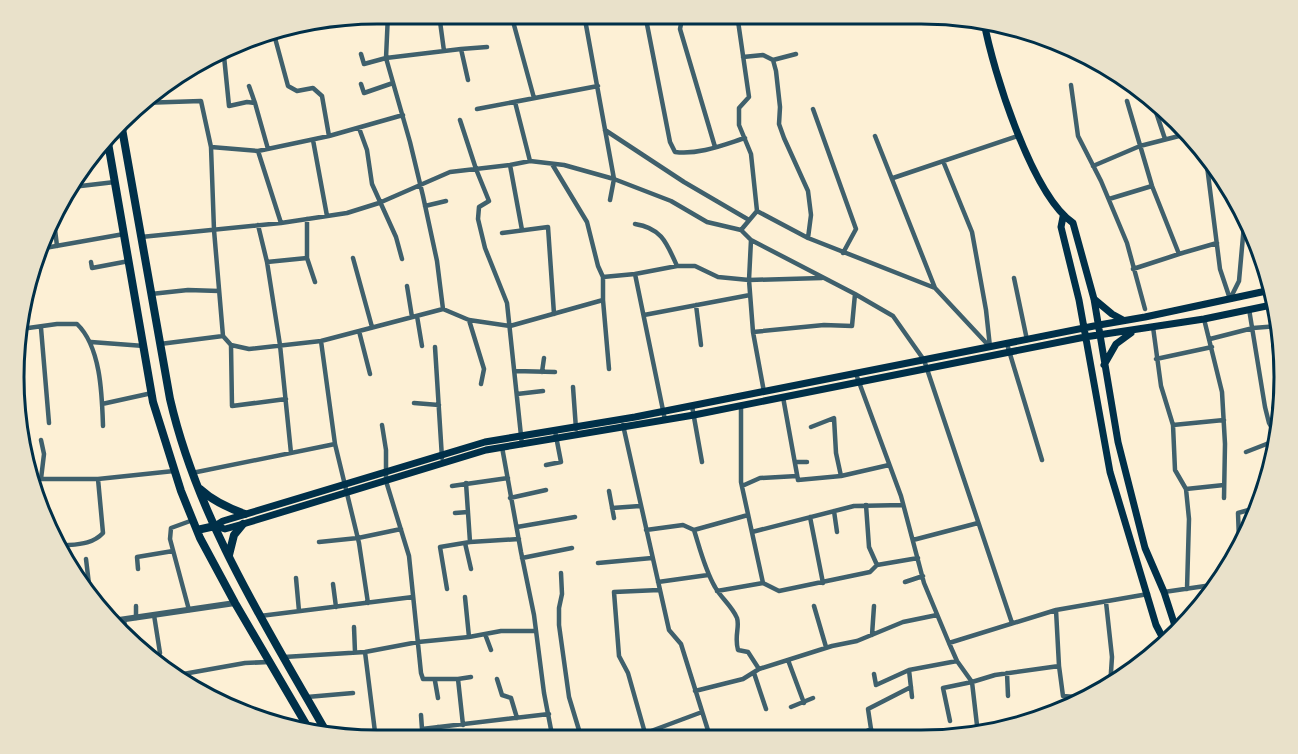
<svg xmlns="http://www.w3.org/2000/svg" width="1298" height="754" font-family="'Noto Sans',sans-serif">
  <rect width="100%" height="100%" fill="#fdf0d5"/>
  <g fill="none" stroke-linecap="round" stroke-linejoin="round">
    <!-- minor -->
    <path stroke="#3f606c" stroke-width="4.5" d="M388,14L386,58L410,142L423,196L437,261L443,309L469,320L510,326L603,300
      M439,14L444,51
      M511,14L534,98
      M584,14L614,179L610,200
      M645,14L670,142L675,152C699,155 723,145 745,138
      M683,14L680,29L715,147
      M737,14L749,97L739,108V125L751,154L757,211L741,230
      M252,37L275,38L304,25
      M275,38L288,86L297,91L313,88L322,96L329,136
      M461,49L487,47
      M361,54L364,64L386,58L461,49L468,80
      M743,57L763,55L773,60L776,71L780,107L779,124L784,138L808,191L811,215L808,238
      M210,59L224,56L229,106L247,102L255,103L268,149
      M773,60L796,54
      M361,84L364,93L393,83
      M1071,85L1078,136L1101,181L1127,243L1145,309
      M249,86L255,103
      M1127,101L1152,186L1179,254L1217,243
      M515,102L530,161
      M141,103L201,101L211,147L214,230L223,336L231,345L249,349L321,341L443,309
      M1154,106L1165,139
      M477,109L598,86
      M813,109L856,229L843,253
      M460,120L476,169L489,201L479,207L478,219L485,248L507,303L522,445
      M359,128L367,150L372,184L396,237L402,259
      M605,130L684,182L749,220
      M875,136L935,288L990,347L986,310L972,232L943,161
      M313,140L327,216
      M211,147L258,151L329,136L403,115
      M258,151L281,223
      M1206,158L1220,269L1230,299
      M552,164L587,222L598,266L603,277
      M510,165L522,230
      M1093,166L1140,146L1183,135
      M893,178L1018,136
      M72,187L115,182
      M1109,199L1152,186
      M425,206L446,201
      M757,211L808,238L935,288
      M307,219V258L315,282
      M54,221L57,246
      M635,224C662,228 667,244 677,266
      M258,225L267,262L280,345L291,453
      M502,233L548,227L554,314
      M141,237L281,223L347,213L379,203L450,172L510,165L530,161L564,165L614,179L671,201L707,222L741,230L751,240L855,294L852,326L824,325L753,332
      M751,240L749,280L753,332L764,392
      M39,249L124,234
      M353,258L372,327
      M91,262L92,268L129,261
      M267,262L307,258
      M1133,269L1179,254
      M635,274L665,420
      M1014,278L1027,340
      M407,286L412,317
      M151,294L188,290L219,291
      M855,294L893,316L924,360L1012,623
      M1230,299L1239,281L1244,225
      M696,305L701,345
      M1249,309L1265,407L1269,423L1277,437
      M644,315L750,295
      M417,316L422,346
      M1204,319L1222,392L1225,444L1224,498
      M469,320L484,369L481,384
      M1153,327L1161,386L1173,425L1175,470L1186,489L1189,519L1187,589
      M41,328L49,423
      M21,329L57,324H77C101,347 102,395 103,426
      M359,331L370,374
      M1210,339L1253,328L1278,326
      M321,341L335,444L359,543L368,603
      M91,342L144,346
      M160,344L223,336
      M1007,344L1042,460
      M231,345L232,406L286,399
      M435,347L442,458
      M1156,359L1212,347
      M609,369L603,300V277L635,274L677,266H695L718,277L749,280L822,278
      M515,371L555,372
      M542,372L544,358
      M856,374L901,496L924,583L949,643L957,661L972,682L978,734
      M573,387L576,429
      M517,394L543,391
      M783,397L798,480L841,476L889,465
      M414,403L439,405
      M102,404L152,393
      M741,405V482L763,583L779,591L870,572L877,565L918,558
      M692,406L702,462
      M382,425L386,450V481L409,556L421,673L423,679H458L463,725
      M623,425L669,630L681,644L711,740
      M1173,425L1224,420
      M811,427L834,418L836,453L841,476
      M502,447L521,552L534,615L544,693L553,740
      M1246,452L1277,440
      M795,462H807
      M546,465L561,462L555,431
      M192,473L335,444
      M30,479H98L174,471
      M41,479L44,454L41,440
      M466,483L470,542
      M452,486L508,478
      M742,486L760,478L797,476
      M1186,489L1224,485
      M609,491L614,518
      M510,498L546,490
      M866,505L869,547L877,565
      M612,508L640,506
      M834,511L837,532
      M455,513L468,512
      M810,517L823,583
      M517,527L575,517
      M646,530L683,525L694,530L748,515
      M694,530C700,549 705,570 715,587C721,598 732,606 737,618C740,627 734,636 738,650L748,652L759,669
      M752,532L854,506L903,505
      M913,540L978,523
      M1239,540L1238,513L1252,509
      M319,542L358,538L401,529
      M465,543L471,569
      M60,546C76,544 92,545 103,533L98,479
      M522,558L572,548
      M86,559L91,601
      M598,563L652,558
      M138,569L137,557L173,551
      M561,573L562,594L559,608V625L569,697L582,740
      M296,578L299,611
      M658,582L708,575
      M905,582L923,576
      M333,584L336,607
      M447,589L440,547L470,542L519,539
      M717,591L763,583
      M1164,592L1219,584
      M465,597L469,637
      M1106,602L1112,657L1110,687
      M136,606V618
      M814,606L826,647
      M189,610L170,539L171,528L193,520
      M1056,610L1059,666L1063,696L1088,698
      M154,615L160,653
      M260,616L413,597
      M124,620L126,633
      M354,627L355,652
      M485,634L491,650
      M872,635L874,606
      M949,643L1056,610L1148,594
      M365,652L376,740
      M284,657L365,652L418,642L469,637L501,631H536
      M788,660L804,703
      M909,670L912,697
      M754,673L766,709
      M1007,673L1008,696
      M185,674L187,685
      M874,674L876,685L909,670L957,661
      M172,676L245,663L269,662
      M458,679L471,677
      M497,679L502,695L511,698L517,718
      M435,681L438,698
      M695,691L743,679L759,669L832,646L857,641L903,622L937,615
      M307,697L353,693
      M791,707L813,698
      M421,715L422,729L549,714
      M950,721L943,688L972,682L995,675L1059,666
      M438,727L439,740
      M654,730L655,740
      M645,733L628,673L619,656L614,592L659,590
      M840,734L842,740
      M627,740L702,712
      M848,740L871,729
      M876,740L871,729L868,709L911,687
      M892,740L900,737"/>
    <!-- tertiary -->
    <path stroke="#3f606c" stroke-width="6" d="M112,621L235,603"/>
    <!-- secondary -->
    <path stroke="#003049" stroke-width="7" d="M984,22C993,71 1032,195 1073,223L1094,299L1118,442L1145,548L1164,592L1177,632
      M1063,217L1061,227L1079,300L1110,472L1156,625L1166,644
      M1094,299L1112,314L1123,320
      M1104,365L1116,344L1131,333
      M215,526L225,529L243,524L486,450L694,415L1085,337L1204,319L1276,304
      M215,526L223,521L485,442L635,417L1099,325L1145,317L1271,290"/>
    <!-- primary -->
    <path stroke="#003049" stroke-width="8" d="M121,123L170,399C198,520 267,628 328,735
      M107,137L153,402L181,491L200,538L235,603L310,731
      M200,489C213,501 228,508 245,514
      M197,530L215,526
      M229,555L234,535L243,524"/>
  </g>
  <!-- crop -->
  <path d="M0 0H1298V754H0ZM377 24H921A353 353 0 0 1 1274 377V377A353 353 0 0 1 921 730H377A353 353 0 0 1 24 377V377A353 353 0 0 1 377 24Z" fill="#e9e1ca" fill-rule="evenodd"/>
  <path fill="none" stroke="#003049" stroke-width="3" d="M377 24H921A353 353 0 0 1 1274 377V377A353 353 0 0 1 921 730H377A353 353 0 0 1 24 377V377A353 353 0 0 1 377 24Z"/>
</svg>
